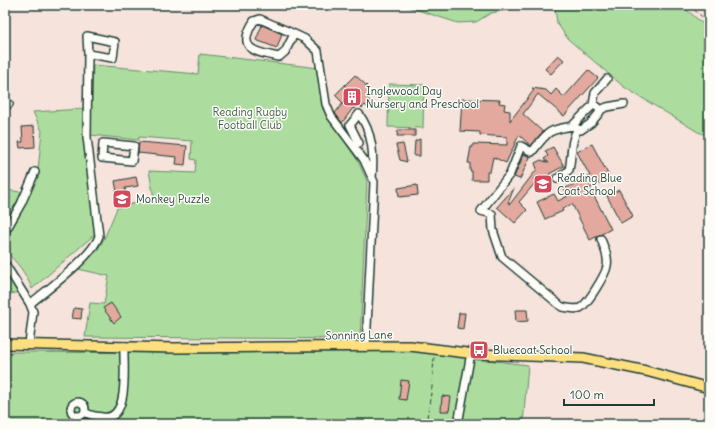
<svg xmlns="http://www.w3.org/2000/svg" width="714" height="429" font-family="Delius,sans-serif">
  <rect width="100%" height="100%" fill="#f5e3dc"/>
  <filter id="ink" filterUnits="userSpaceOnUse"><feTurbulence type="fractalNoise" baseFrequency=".025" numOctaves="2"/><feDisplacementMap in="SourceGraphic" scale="8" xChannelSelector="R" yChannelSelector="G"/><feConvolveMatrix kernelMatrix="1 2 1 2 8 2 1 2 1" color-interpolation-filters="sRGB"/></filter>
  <g filter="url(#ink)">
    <!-- green -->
    <path fill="#acdd9e" stroke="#668d69" d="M402,5H533L491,13L476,22L458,23Z
      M551,5H681L709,29V136L698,132L624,87L568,39L557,23L555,8Z
      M200,54L319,68L323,109L358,161L367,181L360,339L85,337L90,303L104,304L109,276L78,269L97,251L105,237L117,208L154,198L149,171L195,173L196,160L191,159L192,141L139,137V140L90,135L93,65L198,74Z
      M389,84L424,85L423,128L388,127Z
      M83,109L95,234L32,289C26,273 17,262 5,251V237L13,224L38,170L42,131L33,112Z
      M5,190L22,192L5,224Z
      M5,263L21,292L5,295Z
      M410,351L528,365L523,424H5V352L198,353Z"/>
    <!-- building -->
    <path fill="#e3a99e" stroke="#1f3d34" d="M262,25L282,34L277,48L256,40Z
      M558,55L564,60L551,74L545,69Z
      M588,70L598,78L564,116L538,94L523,114L543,132L531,146L519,135L506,163L493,157L490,172H487V180H472V171H470V163H468L471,147H473V144L507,145V137L480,135V132L460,131L462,99L500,100L499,103L505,104L504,110L510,111V121L534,90L532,88L546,90L551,95L556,89L564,97Z
      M355,75L367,86L365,87L369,90L367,93L369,95L367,98L372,103L367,107L365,105L362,108L360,105L354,109L353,108L342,123L335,113L343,103L335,95Z
      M34,126L35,147L20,148L19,142H23L22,127Z
      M398,130H415V136H397Z
      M420,139V156H414L415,141Z
      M139,142L187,146L185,165L176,164L177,157L138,153Z
      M403,144L404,148L407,162L400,160L396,145Z
      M592,144L610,178L590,188L611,229L590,240L572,204L562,209L563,211L545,219L537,202L554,194L558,201L568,196L564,189L590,176L577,152Z
      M553,147L564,166L549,174L552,180L544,184L541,176L519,202L527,210L515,223L497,207L514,188L508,203L510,204L537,169L535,163L541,160L549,163L544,159L548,156L545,151Z
      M524,154L530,157L520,179L514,177Z
      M136,177L138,186L125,188L126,195L118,197L115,181Z
      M417,185L418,195L399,197L398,188Z
      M619,190L633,216L621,223L607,196Z
      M111,303L121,317L114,323L103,308Z
      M74,308L82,309L81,319L72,318Z
      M515,310H527L528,321L516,322Z
      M459,313H465L463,329L457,328Z
      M401,380L409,381L406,400L399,399Z
      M442,396L451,397L449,411H441Z"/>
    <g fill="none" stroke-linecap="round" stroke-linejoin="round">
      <!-- minor casing -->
      <g stroke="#1f3d34" stroke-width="10">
        <path id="minor" d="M294,34L285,52L279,57C254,52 236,49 254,21L260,19L290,32L305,39L318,51L326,104L331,116L364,160L374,182L366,347
          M87,36L115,42L113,58L88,54Z
          M593,105L598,107L600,112L591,123L581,130L577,129L574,124Z
          M593,105L595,93L607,79
          M5,106L9,104
          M600,110L607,107L624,104
          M575,126C549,129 548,131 532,152L521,146L510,174L481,211L492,214L493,230L502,257L562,307C568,308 574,310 580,308C587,305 606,274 607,266C609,257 604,248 601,239
          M103,143L134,146L132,161L102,158Z
          M359,143L350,125L359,114C373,133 374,155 372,178
          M557,179L569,170C572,158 570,139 578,129
          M5,232L21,204L35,172
          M5,264L30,304L33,312L29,344
          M30,304C49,288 92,257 99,236L87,137L88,54
          M71 409a7 7 0 1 1 14 0a7 7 0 1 1-14 0Z
          M85,412C90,416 95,416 102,417C131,422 123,364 124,346
          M458,424L471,353"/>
      </g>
      <!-- major casing -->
      <g stroke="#1f3d34" stroke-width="12">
        <path id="major" d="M5,344L174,348L410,346L475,354L583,358L646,371L709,388"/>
      </g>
      <!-- path -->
      <path stroke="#1f3d34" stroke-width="1" stroke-dasharray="4 3" stroke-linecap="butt" d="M689,5L709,23
        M426,424L432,387L434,356"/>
      <!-- minor -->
      <use href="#minor" stroke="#fdfcf7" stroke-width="7"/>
      <!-- major -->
      <use href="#major" stroke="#fedf80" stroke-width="9"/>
    </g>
  </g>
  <!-- icons -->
  <defs>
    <g id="building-square" transform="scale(1)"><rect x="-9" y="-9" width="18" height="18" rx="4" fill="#d1495b" stroke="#fdfcf7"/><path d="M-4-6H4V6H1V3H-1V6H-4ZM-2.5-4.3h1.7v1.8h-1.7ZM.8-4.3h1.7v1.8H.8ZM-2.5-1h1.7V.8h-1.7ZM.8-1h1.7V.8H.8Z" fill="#fff"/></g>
    <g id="school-square" transform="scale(1)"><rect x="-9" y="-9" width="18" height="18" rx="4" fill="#d1495b" stroke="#fdfcf7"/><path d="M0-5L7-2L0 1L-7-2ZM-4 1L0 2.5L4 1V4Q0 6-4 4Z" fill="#fff"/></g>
    <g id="bus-square" transform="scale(1)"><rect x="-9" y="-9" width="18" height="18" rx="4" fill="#d1495b" stroke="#fdfcf7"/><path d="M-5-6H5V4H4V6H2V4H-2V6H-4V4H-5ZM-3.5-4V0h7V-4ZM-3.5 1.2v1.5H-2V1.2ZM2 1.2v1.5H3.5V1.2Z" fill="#fff"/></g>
  </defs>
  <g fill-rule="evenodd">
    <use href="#building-square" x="352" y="97"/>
    <use href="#school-square" x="543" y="184"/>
    <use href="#school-square" x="122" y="199"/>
    <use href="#bus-square" x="479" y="350"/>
  </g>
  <g text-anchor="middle" stroke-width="3" stroke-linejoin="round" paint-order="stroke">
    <!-- poi labels -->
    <g font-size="11" fill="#1f3d34" stroke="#fdfcf7" text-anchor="start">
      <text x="366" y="95">Inglewood Day<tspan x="366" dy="13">Nursery and Preschool</tspan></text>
      <text x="557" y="182">Reading Blue<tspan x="557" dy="13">Coat School</tspan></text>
      <text x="136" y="203">Monkey Puzzle</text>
      <text x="493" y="354">Bluecoat School</text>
    </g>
    <!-- park labels -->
    <g font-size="11" fill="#3b5d49" stroke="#fdfcf7">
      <text x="250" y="116">Reading Rugby<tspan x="250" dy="13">Football Club</tspan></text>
    </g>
    <!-- street labels -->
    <g font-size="11" fill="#1f3d34" stroke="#fdfcf7">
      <text transform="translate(359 335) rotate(-1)" y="4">Sonning Lane</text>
    </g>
  </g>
  <!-- margin -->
  <rect width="714" height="429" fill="none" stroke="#fdfcf7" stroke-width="20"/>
  <rect x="10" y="10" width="694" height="409" fill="none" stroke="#1f3d34" stroke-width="1.5" filter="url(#ink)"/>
  <!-- scale -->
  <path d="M564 399v6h90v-6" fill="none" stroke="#1f3d34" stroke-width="2"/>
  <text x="570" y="399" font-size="12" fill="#1f3d34" stroke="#fdfcf7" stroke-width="3" paint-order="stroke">100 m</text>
</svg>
